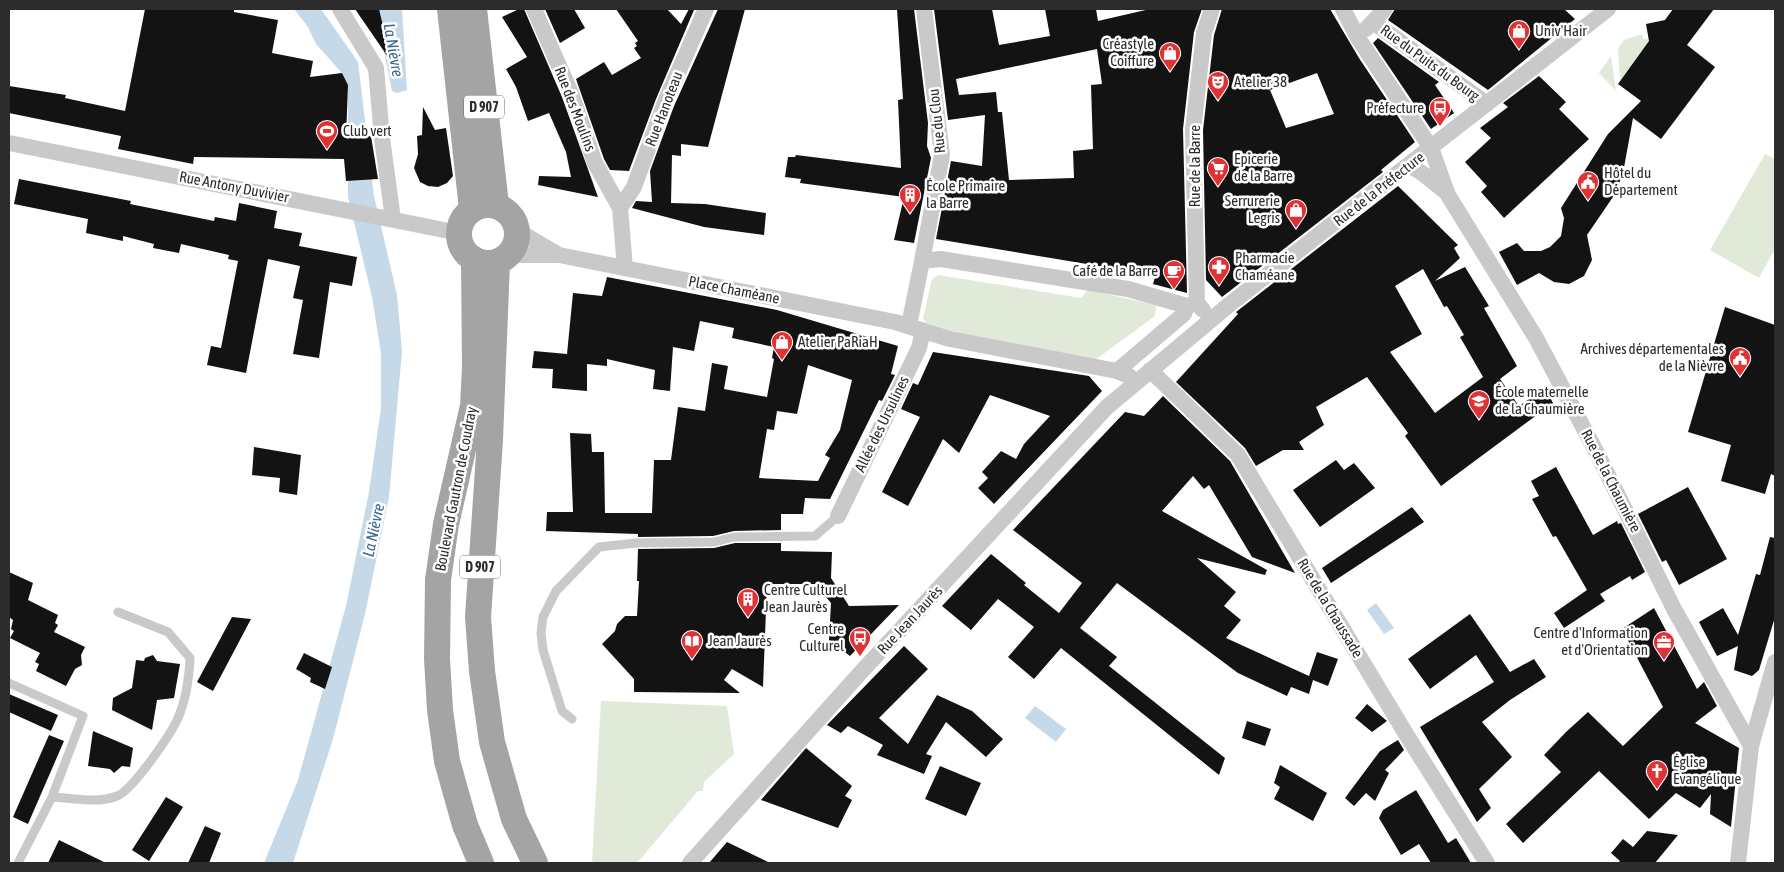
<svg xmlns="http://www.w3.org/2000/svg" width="1784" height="872" font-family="'Asap Condensed',sans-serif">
  <rect width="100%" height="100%" fill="#fff"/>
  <!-- green -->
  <path fill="#e1e9d9" d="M1642,34L1643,39H1651L1620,81L1618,48L1624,40Z
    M1611,56L1616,91L1599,73Z
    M1765,154L1775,159V249L1759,278L1710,250Z
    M938,275L1081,298L1088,290L1156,305L1155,316L1095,360L963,334L926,323L923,318L932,279Z
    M601,701L727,706L734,754L704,782L703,791H698L637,863H592Z"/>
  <!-- water -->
  <path fill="#c5d9e9" d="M294,9H321L358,62L374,196L397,295L402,351L389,497L365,614L333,739L293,863H264L298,780L346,606L369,492L381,408V353L372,297L348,197V85L342,73L316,44L308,27Z
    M369,9H402L407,90L397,93L392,91L380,31Z
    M1376,603L1394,628L1384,634L1367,610Z
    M1035,706L1066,729L1056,742L1025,718Z"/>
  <!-- building -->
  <path fill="#131313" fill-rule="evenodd" d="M145,9H234V12L278,20L272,53L313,61L310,77L342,73L348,85L346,138L371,136L378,179L346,181L344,159L194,157L193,164L118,149L121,136L9,113V86L66,95L65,98L125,111Z
    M355,9H379L391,60H390Z
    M519,9H524L562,97L598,197L538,185L539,176L571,177L566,152L549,113L528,121L516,87L506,69L527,57L502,17Z
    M545,9H574L585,28L560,43Z
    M616,9H667L681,24L689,9L694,10L656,99L629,171L610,170L604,159L576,79L604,62L612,75L641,58L634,48L637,46L635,43L638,41Z
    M718,9H745L708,147L681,144V156L672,155L671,203L705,204L766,213L764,235L704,227L632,208L636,201L652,202L650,171L674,106Z
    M897,9H914L928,123L927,146L931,158L914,243L894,240L904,197L800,183L801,179L785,177L788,157H795L796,155L901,168L898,100L903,99Z
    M934,9H992L999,45L1050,36L1045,9H1096L1098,21L1150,9H1202L1194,32L1183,129L1187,293L1153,284L1155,277L1135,272L936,239L951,161L982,166L985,115L948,120ZM1097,49L1102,84L1091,85L1093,149L1073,151L1074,178L1009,180L1002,112H998L996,92L959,95L956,79Z
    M1222,9H1330L1359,58L1415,142L1381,170L1383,172L1222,297L1206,280L1203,130L1214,35ZM1317,73L1334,114L1286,128L1270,90Z
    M1395,9H1564L1575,19L1488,90L1388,20Z
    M1673,9H1714L1687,45L1715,67L1661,139L1633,118L1623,173L1615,194L1587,235L1592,260L1584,276L1569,284L1554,282L1539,273L1517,285L1499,252L1517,243L1524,251H1541L1550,247L1561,236L1564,218L1561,208L1608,134L1641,101L1618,84L1649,41L1646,24L1665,20Z
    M1378,38L1439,82L1435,85L1454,113L1431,129L1373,43Z
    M1539,76L1566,102L1559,109L1589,139L1504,218L1481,192L1487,186L1465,162L1491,138L1480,128L1508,107L1503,103Z
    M423,107L435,130L446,128L453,176L447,183L438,187L428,186L420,182L414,168L418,154L417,136L422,135Z
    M19,179L131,201L130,204L214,221L215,217L236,221L239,203L277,211L274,228L302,233L299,246L357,257L352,286L330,282L319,358L293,354L303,300L293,298L300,266L268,259L246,373L207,365L211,346L221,348L238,261L228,259L229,255L181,244L179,253L153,248L154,244L123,236V241L86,233L88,219L14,204Z
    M1398,186L1458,245L1454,248L1460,258L1435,281L1465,267L1489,306L1484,308L1517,366L1500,379L1519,406L1545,388L1553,403L1441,486L1405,436L1408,433L1367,377L1316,407L1324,425L1299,442L1304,450H1283L1256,466L1245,448L1176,382L1238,314L1236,312ZM1423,269L1444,307L1447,306L1464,335L1460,337L1483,377L1435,413L1390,352L1422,334L1395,286Z
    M607,277L777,310L898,346L891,374L895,375L882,401L879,400L830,499L805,498L803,514H781V530L734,531L713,536L638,537V534L546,531L547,512H573L570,433L591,434L592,452H604L605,513H652L654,460H671L678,407L705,411L712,363L728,366L724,389L767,397L774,359L772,358L774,347L732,338L734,328L700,321L694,351L673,347L670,391L653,389L655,370L607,359V366L587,364V391L552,388L553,369L532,368L534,351L567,354L573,293L602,296ZM808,365L852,380L840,430L825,455L830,458L818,481L759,478L767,429L774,430L777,411L797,414Z
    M1725,307L1775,325V476L1771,474L1765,494L1721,481L1731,445L1688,432Z
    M933,352L1089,376L1102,391L994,504L978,488L988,478L982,472L1001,451L1016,459L1024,444L1050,416L990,395L959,453L943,439L908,506L882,492L920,417L901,409L913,383L918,385Z
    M1163,396L1230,461L1295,573L1252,557L1209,485L1204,489L1193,476L1162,511L1267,570L1265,575L1197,558L1236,592L1224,606L1241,620L1226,638L1309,676L1317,652L1338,659L1328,686L1313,680L1309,694L1291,687L1287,696L1238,673L1117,583L1080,628L1117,657L1109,666L1225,758L1219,775L1061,648L1034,679L1008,657L1034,627L998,599L971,630L942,606L991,554L1026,583L1024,585L1059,613L1082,583L1013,530L1125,412L1144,416Z
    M254,447L301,455L297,495L279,492L280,478L252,475Z
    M1336,460L1344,470L1354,463L1375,488L1320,527L1293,490Z
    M1556,467L1593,535L1617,521L1618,524L1621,523L1645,572L1632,580L1630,576L1600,594L1605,601L1564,628L1554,613L1587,590L1556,536L1553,537L1532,499L1539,496L1531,481Z
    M1688,487L1727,559L1679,585L1666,560L1662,562L1638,514Z
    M1412,507L1424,522L1331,583L1322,568Z
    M1770,537L1775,538V617L1759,670L1752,676L1734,670L1738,646L1717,656L1699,622L1723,608L1738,635L1756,574L1760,575Z
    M735,543H781V551L832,552L831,578L849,606L899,605L850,656L829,640L831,603L815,584H767L763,687L732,669L724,680L740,693L634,692V679L602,644L615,631L617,624L625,616H637L639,581H637L638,549L714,548Z
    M9,572L33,583L28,600L58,615L55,623L58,625L54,632L85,647L81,655L82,665L75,669L66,686L36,671L39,664L35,662L40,653L10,638L14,631L11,629L13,620L9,617Z
    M1654,608L1697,689L1704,682L1717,706L1695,723L1739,748L1731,827L1710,814L1711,794L1700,808L1676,793L1649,819L1599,771L1523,843L1506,824L1561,772L1544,755L1566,732L1588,712L1623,746L1663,707L1622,629Z
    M1470,614L1510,672L1534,659L1546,677L1510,700L1482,722L1512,757L1479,789L1491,808L1477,822L1420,727L1494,682L1476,655L1430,689L1408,659Z
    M232,617L251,619L213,691L197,682Z
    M904,646L928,669L879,718L908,744L937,695L972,711L1003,739L986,757L946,722L926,754L932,756L924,774L877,755L883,745L848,726L841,733L827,725Z
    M304,653L332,667L325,689L310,682L311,678L296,669Z
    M153,655L157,661L180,664L174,698L157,700L152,730L112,710L113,698L132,688L136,660L144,661L145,658Z
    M9,694L58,715L51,731L9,712Z
    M1367,704L1387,721L1372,732L1355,718Z
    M1247,721L1271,729L1265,746L1242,738Z
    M93,731L133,748L130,767L122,766L114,773L110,769L88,766Z
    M49,735L64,741L28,824L13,817Z
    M1398,740L1404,750L1385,770L1389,773L1375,801L1366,793L1354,806L1345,798L1380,751Z
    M806,748L852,786L845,796L852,800L838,828L761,800Z
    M1280,765L1327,793L1313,821L1274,799L1280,787L1274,783Z
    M940,766L981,783L966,816L925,799Z
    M1416,790L1448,843L1456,838L1471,863H1431L1419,844L1401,855L1379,818L1383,810Z
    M166,797L183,807L149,861L132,850Z
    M205,826L221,833L209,863H188Z
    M1647,831L1678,835L1655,863H1618L1620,861L1611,853L1623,839L1633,847Z
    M59,840L106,863H48Z
    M727,842L770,863H709Z"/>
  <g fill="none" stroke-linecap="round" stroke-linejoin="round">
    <!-- lane -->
    <path stroke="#c9c9c9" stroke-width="9" d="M9,683L83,716L52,797
      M572,719L562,711L543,650L541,633L543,617L556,591L599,547L636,543L714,542L734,537L815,536L838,516
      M18,863L52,797C71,798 98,804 117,796C132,791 171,734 178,718C186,700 189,678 190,658L168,632L118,612"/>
    <!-- street -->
    <path stroke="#c9c9c9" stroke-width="16" d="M340,9L376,68L382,138L393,219
      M534,9L571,93L595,163L620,208L625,268
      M1343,9L1358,38L1431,148L1448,195L1536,338L1599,457L1674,609L1751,746
      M1373,22L1487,104
      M1366,29L1385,9
      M9,143L459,233
      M1409,165L1422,173L1447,193
      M620,208L634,187L665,102L706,9
      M517,230L559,255
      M508,255H559L895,322L950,339L1117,371L1129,376L1136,383
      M922,261L942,155L924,9
      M1203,310L1197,303L1193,130L1204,33L1212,9
      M909,325L922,261L941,259L1128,289L1187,306L1197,303
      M1150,370L1238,455L1406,734L1487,863
      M1117,371L1184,314L1187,306
      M838,516L919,348L923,331
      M690,863L862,671L1107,407L1230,304L1608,9
      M1738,863L1751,746L1775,662"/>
    <!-- primary -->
    <path stroke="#a4a4a4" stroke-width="26" d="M450,9L472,209
      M474,9L496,205
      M459 234a29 29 0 1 1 58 0a29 29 0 1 1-58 0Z
      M474,259L475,367L473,406L446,524L438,580L437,659L440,710L447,761L465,825L481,863
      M497,262L490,440L478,617L482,671L492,742L514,819L535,863"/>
  </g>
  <!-- icons -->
  <defs>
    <g id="shop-pin" transform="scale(1.125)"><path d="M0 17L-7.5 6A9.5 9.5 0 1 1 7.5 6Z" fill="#e03133" stroke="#fff"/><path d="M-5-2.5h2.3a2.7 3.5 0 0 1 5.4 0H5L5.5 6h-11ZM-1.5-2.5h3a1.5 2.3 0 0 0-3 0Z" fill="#fff"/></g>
    <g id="theatre-pin" transform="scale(1.125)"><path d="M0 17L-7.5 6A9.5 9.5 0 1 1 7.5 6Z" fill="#e03133" stroke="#fff"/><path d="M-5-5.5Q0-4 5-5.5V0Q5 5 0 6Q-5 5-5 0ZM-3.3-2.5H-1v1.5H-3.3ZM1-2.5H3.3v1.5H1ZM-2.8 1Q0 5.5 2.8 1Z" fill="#fff"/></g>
    <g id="bus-pin" transform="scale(1.125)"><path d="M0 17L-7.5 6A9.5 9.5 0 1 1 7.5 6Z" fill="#e03133" stroke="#fff"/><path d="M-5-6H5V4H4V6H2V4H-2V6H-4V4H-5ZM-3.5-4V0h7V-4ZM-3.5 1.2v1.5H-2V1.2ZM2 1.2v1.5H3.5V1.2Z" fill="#fff"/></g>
    <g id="stadium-pin" transform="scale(1.125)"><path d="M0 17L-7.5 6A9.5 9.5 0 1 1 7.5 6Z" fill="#e03133" stroke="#fff"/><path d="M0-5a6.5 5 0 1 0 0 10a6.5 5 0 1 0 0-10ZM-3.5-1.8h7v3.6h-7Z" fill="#fff"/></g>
    <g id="supermarket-pin" transform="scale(1.125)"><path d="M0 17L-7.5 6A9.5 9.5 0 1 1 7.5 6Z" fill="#e03133" stroke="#fff"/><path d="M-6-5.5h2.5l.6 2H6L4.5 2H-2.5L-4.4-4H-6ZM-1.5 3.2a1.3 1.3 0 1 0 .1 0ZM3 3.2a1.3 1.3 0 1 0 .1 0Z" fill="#fff"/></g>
    <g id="civic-pin" transform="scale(1.125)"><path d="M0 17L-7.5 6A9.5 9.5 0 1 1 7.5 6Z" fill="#e03133" stroke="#fff"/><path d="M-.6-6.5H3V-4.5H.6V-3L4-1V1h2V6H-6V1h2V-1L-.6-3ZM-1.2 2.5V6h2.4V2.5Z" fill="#fff"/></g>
    <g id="building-pin" transform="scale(1.125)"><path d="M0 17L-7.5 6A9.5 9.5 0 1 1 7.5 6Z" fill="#e03133" stroke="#fff"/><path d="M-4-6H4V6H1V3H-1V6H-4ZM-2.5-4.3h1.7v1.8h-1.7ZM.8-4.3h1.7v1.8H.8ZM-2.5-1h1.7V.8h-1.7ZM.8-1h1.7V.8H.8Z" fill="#fff"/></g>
    <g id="pharmacy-pin" transform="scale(1.125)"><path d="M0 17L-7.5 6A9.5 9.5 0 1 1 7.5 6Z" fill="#e03133" stroke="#fff"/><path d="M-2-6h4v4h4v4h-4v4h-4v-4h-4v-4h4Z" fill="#fff"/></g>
    <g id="cafe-pin" transform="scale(1.125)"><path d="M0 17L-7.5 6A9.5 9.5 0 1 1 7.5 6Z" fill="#e03133" stroke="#fff"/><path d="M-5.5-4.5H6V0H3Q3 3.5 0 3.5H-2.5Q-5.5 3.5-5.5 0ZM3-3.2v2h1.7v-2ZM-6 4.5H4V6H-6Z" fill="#fff"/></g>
    <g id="school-pin" transform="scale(1.125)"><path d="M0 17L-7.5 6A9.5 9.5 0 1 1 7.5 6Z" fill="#e03133" stroke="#fff"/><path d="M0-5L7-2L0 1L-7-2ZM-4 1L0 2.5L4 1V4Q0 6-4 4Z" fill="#fff"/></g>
    <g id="library-pin" transform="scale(1.125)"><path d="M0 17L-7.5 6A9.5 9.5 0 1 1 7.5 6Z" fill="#e03133" stroke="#fff"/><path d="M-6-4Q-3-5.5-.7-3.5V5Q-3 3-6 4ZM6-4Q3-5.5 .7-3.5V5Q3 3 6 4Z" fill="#fff"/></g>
    <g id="office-pin" transform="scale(1.125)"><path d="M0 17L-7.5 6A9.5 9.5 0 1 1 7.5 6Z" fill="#e03133" stroke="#fff"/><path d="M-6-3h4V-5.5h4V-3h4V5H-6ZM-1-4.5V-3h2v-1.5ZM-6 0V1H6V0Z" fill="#fff"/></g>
    <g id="church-pin" transform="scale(1.125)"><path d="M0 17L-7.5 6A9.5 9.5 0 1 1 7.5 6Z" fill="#e03133" stroke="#fff"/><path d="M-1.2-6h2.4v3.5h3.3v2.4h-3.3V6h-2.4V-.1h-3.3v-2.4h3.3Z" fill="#fff"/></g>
  </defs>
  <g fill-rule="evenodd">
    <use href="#shop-pin" x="1519" y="31"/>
    <use href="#shop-pin" x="1170" y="53"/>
    <use href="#theatre-pin" x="1218" y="82"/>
    <use href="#bus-pin" x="1440" y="108"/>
    <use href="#stadium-pin" x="327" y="131"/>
    <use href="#supermarket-pin" x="1218" y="168"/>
    <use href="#civic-pin" x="1588" y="182"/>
    <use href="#building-pin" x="910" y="195"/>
    <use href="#shop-pin" x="1296" y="210"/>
    <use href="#pharmacy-pin" x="1219" y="267"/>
    <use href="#cafe-pin" x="1174" y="271"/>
    <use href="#shop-pin" x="782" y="342"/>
    <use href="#civic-pin" x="1740" y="358"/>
    <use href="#school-pin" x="1479" y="401"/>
    <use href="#building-pin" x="748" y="599"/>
    <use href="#bus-pin" x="860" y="638"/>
    <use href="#library-pin" x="692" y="641"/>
    <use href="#office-pin" x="1664" y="642"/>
    <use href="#church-pin" x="1657" y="771"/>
  </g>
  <g text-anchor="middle" stroke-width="5" stroke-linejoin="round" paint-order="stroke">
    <!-- shield labels -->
    <g fill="#fff" stroke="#6b6b6b" stroke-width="1">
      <rect x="464" y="95.5" width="40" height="23" rx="4"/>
      <rect x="460" y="555.5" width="40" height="23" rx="4"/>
    </g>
    <g font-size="14" font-weight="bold" fill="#2c2c2c">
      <text x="484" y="112">D 907</text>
      <text x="480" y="572">D 907</text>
    </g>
    <!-- poi labels -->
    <g font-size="15" fill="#2c2c2c" stroke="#fff" text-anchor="start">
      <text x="1535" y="36">Univ'Hair</text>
      <text x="1154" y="49" text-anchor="end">Créastyle<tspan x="1154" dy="17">Coiffure</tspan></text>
      <text x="1234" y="87">Atelier 38</text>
      <text x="1424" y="113" text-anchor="end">Préfecture</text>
      <text x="343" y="136">Club vert</text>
      <text x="1234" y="164">Epicerie<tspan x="1234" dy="17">de la Barre</tspan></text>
      <text x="1604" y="178">Hôtel du<tspan x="1604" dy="17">Département</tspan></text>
      <text x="926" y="191">École Primaire<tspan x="926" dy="17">la Barre</tspan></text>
      <text x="1280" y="206" text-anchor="end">Serrurerie<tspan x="1280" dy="17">Legris</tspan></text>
      <text x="1235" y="263">Pharmacie<tspan x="1235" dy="17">Chaméane</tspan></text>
      <text x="1158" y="276" text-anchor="end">Café de la Barre</text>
      <text x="798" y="347">Atelier PaRiaH</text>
      <text x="1724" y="354" text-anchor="end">Archives départementales<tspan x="1724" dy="17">de la Nièvre</tspan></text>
      <text x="1495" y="397">École maternelle<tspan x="1495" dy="17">de la Chaumière</tspan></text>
      <text x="764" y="595">Centre Culturel<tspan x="764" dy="17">Jean Jaurès</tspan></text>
      <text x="844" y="634" text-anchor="end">Centre<tspan x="844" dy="17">Culturel</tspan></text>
      <text x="1648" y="638" text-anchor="end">Centre d'Information<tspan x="1648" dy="17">et d'Orientation</tspan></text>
      <text x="708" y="646">Jean Jaurès</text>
      <text x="1673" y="767">Église<tspan x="1673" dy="17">Evangélique</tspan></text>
    </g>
    <!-- street labels -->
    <g font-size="15" fill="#2c2c2c" stroke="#fff">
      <text transform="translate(1430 63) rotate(36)" y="5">Rue du Puits du Bourg</text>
      <text transform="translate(575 109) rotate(69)" y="5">Rue des Moulins</text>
      <text transform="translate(664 109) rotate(-69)" y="5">Rue Hanoteau</text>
      <text transform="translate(937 121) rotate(-96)" y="5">Rue du Clou</text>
      <text transform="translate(1195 166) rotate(-90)" y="5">Rue de la Barre</text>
      <text transform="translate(234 187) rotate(11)" y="5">Rue Antony Duvivier</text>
      <text transform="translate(1379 189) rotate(-38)" y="5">Rue de la Préfecture</text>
      <text transform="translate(734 290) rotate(11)" y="5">Place Chaméane</text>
      <text transform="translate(882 424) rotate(-64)" y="5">Allée des Ursulines</text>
      <text transform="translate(1611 481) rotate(63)" y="5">Rue de la Chaumière</text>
      <text transform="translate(456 489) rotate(-79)" y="5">Boulevard Gautron de Coudray</text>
      <text transform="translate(1330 608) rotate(59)" y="5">Rue de la Chaussade</text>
      <text transform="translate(910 620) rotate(-47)" y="5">Rue Jean Jaurès</text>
    </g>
    <!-- water labels -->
    <g font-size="16" font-style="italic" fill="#3d688b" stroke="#fff">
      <text transform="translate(394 50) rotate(80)" y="6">La Nièvre</text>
      <text transform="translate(373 530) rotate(-78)" y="6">La Nièvre</text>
    </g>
  </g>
  <!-- border -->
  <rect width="1784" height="872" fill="none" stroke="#2c2c2c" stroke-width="20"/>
</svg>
